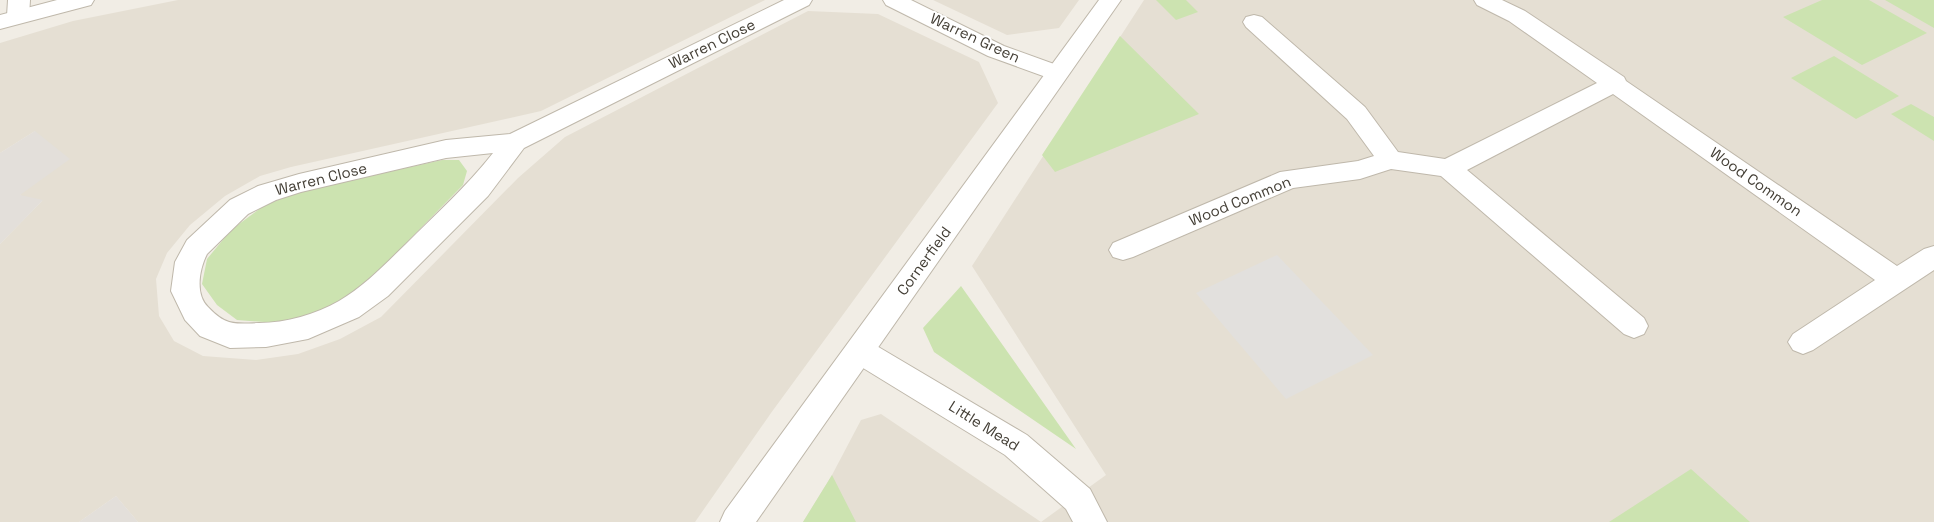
<svg xmlns="http://www.w3.org/2000/svg" width="1934" height="522" font-family="'Space Grotesk',sans-serif">
  <rect width="100%" height="100%" fill="#f1ede5"/>
  <!-- residential -->
  <path fill="#e5dfd3" d="M178,0H765L541,111L291,167L260,176L225,196L190,225L167,253L156,279L159,316L174,341L203,356L256,360L298,354L340,339L381,317L518,178L565,137L808,11L878,14L979,62L998,103L771,413L695,522H138L116,496L79,522H0V244L42,201L20,196L35,131L0,153V43L73,21Z
    M933,0H1079L1059,28L1007,35Z
    M1144,0H1934V522H803L832,475L861,420L881,414L1041,522L1106,475L972,266Z"/>
  <!-- industrial -->
  <path fill="#e3dfda" d="M35,131L70,159L20,195L43,200L0,244V153Z
    M116,496L138,522H79Z"/>
  <!-- green -->
  <path fill="#cce3b0" d="M1156,0H1186L1198,12L1176,20Z
    M1822,0H1869L1927,33L1862,65L1783,17Z
    M1885,0H1934V28Z
    M1120,36L1199,114L1055,172L1042,155Z
    M1834,56L1899,96L1856,119L1791,78Z
    M1911,104L1934,117V141L1891,114Z
    M442,160H459L467,171L463,185L357,293L315,314L278,323L237,320L217,305L202,284L207,259L231,230L262,207L296,192Z
    M961,286L1076,449L934,352L923,328Z
    M1691,469L1750,522H1609Z
    M832,475L856,522H803Z"/>
  <!-- parking -->
  <path fill="#e2e0dd" d="M1277,255L1373,355L1286,399L1196,293Z"/>
  <g fill="none" stroke-linecap="round" stroke-linejoin="round">
    <!-- minor casing -->
    <g stroke="#bfb8ab" stroke-width="2">
      <path id="minor" d="M8,0H30L29,16L26,21L18,23L10,21L7,16Z
        M784,0H812L809,5L524,148L488,196L388,296L359,317L308,339L266,347L230,348L200,336L185,320L171,291L175,262L187,240L230,200L258,186L299,174L446,140L510,134ZM493,153C467,186 436,214 406,244C385,264 365,286 339,301C316,314 286,323 259,323C234,324 226,326 208,307C195,294 199,270 207,254L248,214L276,200L301,192L446,158Z
        M883,0H911L1004,46L1065,68L1069,73L1065,78L1057,81L988,56L886,5Z
        M1474,0H1502L1525,11L1624,77L1626,81L1897,266L1924,249L1934,246V270L1813,350L1803,354L1793,350L1788,342L1793,334L1875,280L1613,94L1467,170L1644,318L1648,326L1644,334L1634,338L1624,334L1441,176L1391,169L1360,179L1293,188L1133,257L1123,260L1113,257L1109,250L1113,243L1280,172L1358,161L1374,156L1347,119L1246,27L1243,22L1246,17L1254,15L1262,17L1365,107L1398,152L1445,159L1597,83L1509,21L1477,5Z
        M860,339L870,342L1027,435L1090,489L1107,522H1073L1066,509L1005,455L850,360L845,351L850,342Z"/>
    </g>
    <!-- tertiary casing -->
    <g stroke="#bfb8ab" stroke-width="2">
      <path id="tertiary" d="M57,0H94L91,5L0,29V15Z
        M1099,0H1121L756,522H720L725,511Z"/>
    </g>
    <!-- minor -->
    <use href="#minor" fill="#fff" fill-rule="evenodd"/>
    <!-- tertiary -->
    <use href="#tertiary" fill="#fff" fill-rule="evenodd"/>
  </g>
  <g text-anchor="middle" stroke-width="4" stroke-linejoin="round" paint-order="stroke">
    <!-- street labels -->
    <g font-size="15" fill="#433e35" stroke="#fff">
      <text transform="translate(975 38) rotate(25)" y="5">Warren Green</text>
      <text transform="translate(712 44) rotate(-26)" y="5">Warren Close</text>
      <text transform="translate(321 179) rotate(-14)" y="5">Warren Close</text>
      <text transform="translate(1756 182) rotate(35)" y="5">Wood Common</text>
      <text transform="translate(1240 201) rotate(-22)" y="5">Wood Common</text>
      <text transform="translate(924 261) rotate(-54)" y="5">Cornerfield</text>
      <text transform="translate(984 426) rotate(32)" y="5">Little Mead</text>
    </g>
  </g>
</svg>
